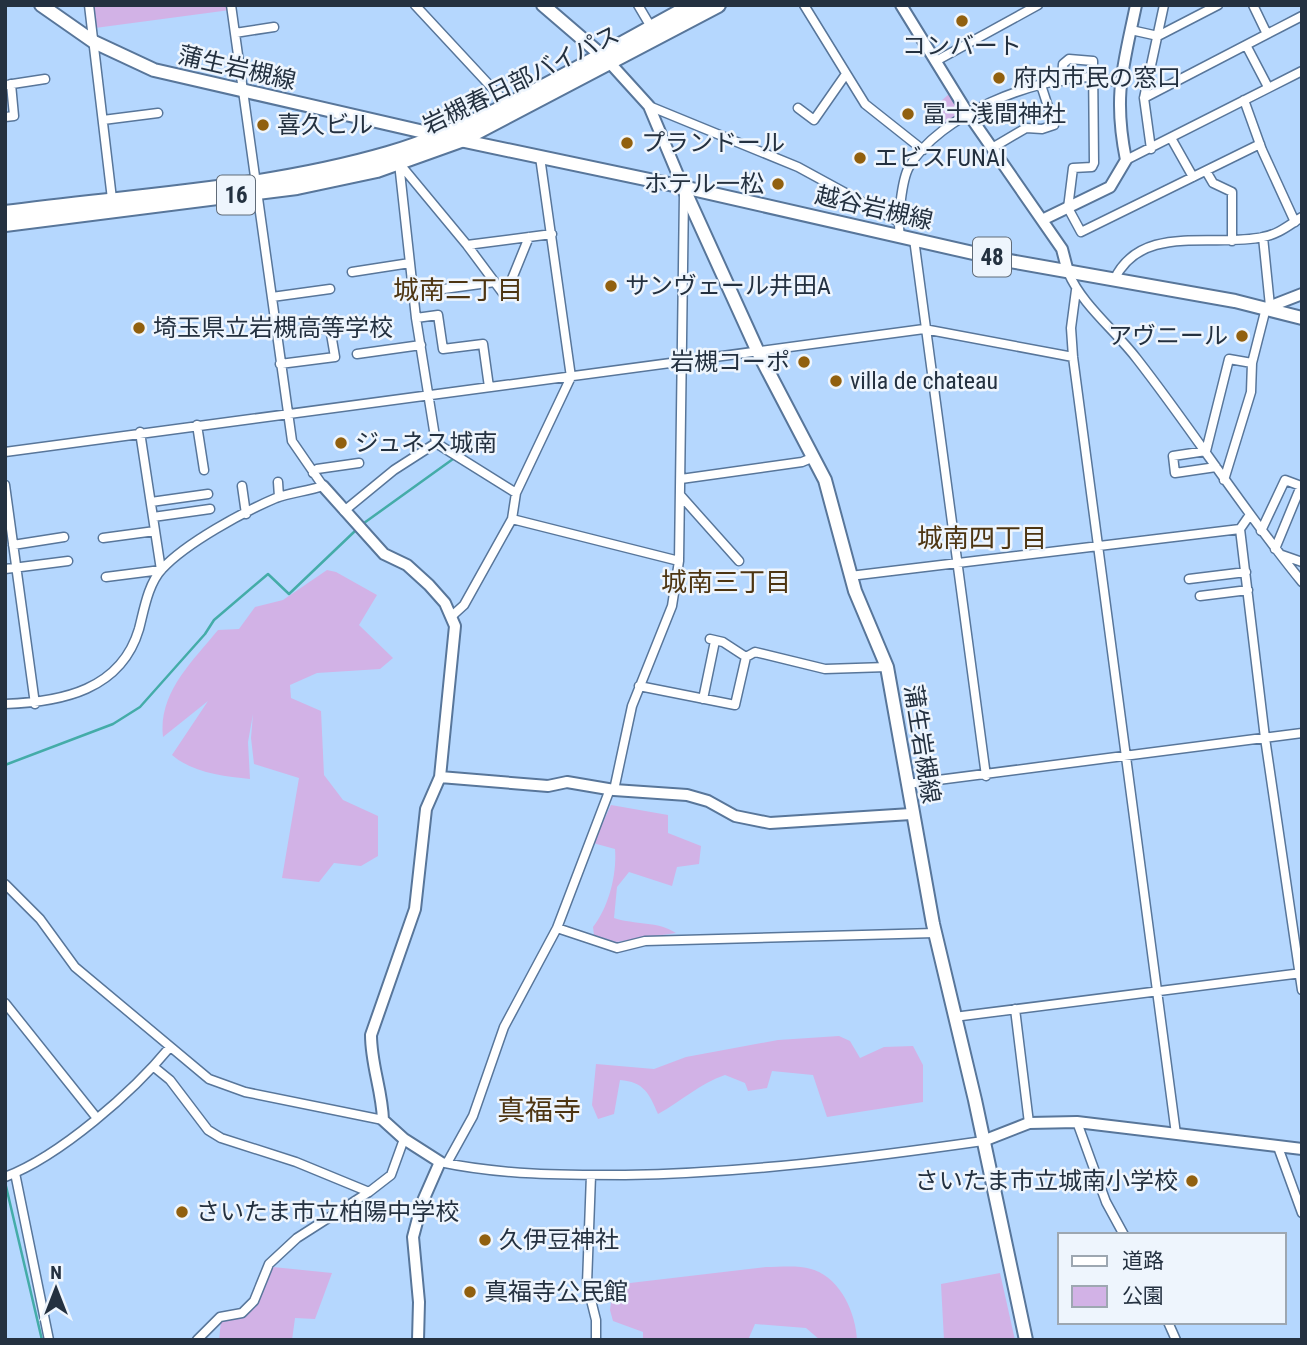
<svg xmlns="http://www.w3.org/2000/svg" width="1307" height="1345" font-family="'Roboto Condensed','Noto Sans JP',sans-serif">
  <rect width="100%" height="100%" fill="#b5d7fe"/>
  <!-- green -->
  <path fill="#d2b2e6" d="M91,5H229L230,10L95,28Z
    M949,94L962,114L947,127L932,109Z
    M327,570L336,572L377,595L359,625L393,658L380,669L317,673L290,685L291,698L321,711L324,775L343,800L378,816V856L361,866L334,863L319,882L282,878L299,778L254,764L251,738L253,714L248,742L250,779C223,776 193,773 172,755L208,701L163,737C158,693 192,662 218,630L239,629L255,607L283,600Z
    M611,805L668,815V833L701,846L699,864L677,867L672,886L629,872L617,887L614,918C635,925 658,921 676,933L616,942L594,935L593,927C609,907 617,874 615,849L593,843Z
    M839,1036L850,1041L860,1058L884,1047L913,1046L923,1065V1102L827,1117L813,1075L772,1071L767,1088L748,1091L745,1083L725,1075C700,1083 682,1101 658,1114C649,1093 644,1082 620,1080L614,1114L598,1119L592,1105L596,1064L654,1069L686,1057L778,1040Z
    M273,1267L332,1273L315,1319L295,1318L292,1340H219L221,1321C259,1313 259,1301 273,1267Z
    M766,1267C780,1267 798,1265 811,1269C840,1277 856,1313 857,1340H820L806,1328L755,1324L748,1340H643V1332L613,1321L610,1310L613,1285Z
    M1000,1273L1015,1340H944L941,1284Z"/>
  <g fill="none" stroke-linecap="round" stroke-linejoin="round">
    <!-- stream -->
    <path stroke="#44aca8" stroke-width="2.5" d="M364,523L453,459
      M5,765L113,724L140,707L205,634L214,620L268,574L289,594L355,531
      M5,1182L42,1340"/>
    <!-- minor casing -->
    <g stroke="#58769a" stroke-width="11">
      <path id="minor" d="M89,5L112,199
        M415,5L507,104
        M638,5L651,27
        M804,5L865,104L923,150
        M1253,5L1267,34
        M1131,30L1158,36L1218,5
        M235,33L274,27
        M1246,45L1268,87
        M936,61L1038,5
        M1062,81L1063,64L1069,59L1093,61L1094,163L1092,167L1073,168L1068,208L1081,232L1260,144
        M6,85L45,79
        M1144,98L1302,16
        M1244,100L1262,150L1295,222
        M649,106L798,167L897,221
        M798,108L814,120L846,74
        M5,117L14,116L11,84
        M103,120L158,113
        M1171,138L1193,177
        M992,148L1026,128L1042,129L1054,125L1041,85
        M1151,149L1144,98L1164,5
        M1126,160L1302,71
        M399,163L416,318L436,443L516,493
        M399,163L467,245L552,234
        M1206,171L1213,183L1232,192V241
        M900,235C897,222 902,179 909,167C939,115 1035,77 1092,77C1101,77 1110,81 1119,83
        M1263,237L1270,306
        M914,239L986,776
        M467,245L505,296L529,237
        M352,272L410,263
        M1068,272C1082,305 1115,330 1137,359C1194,432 1243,510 1302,582
        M1114,280C1141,222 1214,248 1263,237C1279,234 1289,225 1302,217
        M1076,290L1071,328L1073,357L1176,1134
        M414,293L495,282
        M272,297L330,289
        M416,318L438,315L443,349L483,344L489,387
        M276,333L330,328L335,357L280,364
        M357,354L421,345
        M197,425L204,470
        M140,432L161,570
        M5,452L924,329L1073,357
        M1216,467L1175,473L1173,456L1206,451L1229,359L1252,363
        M313,473L317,469L359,463
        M681,479L802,462L814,457
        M1224,480L1251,392L1252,363L1266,308
        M278,482L279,497
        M5,485L35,704
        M242,486L246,514
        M681,496L739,561
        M151,502L208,494
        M344,511L394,470L436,443
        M1249,516L1240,529L1265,738L1302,990
        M153,517L210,509
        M512,519L679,561
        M1261,531L1285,480L1301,486L1275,549
        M103,538L155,531
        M13,545L64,537
        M1282,555L1302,562
        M5,569L68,561
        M850,576L1240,529
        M106,577L161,570
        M1189,579L1246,572
        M1200,596L1248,590
        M453,615L464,605L512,519L516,493L571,377L540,157
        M710,639L723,642L746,657
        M639,686L735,705L746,657L755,652L825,669L887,667
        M703,699L715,641
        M5,704C62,702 121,690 139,629C144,610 148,584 162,569C186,543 243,512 276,498C289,493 308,491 323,486L292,441L231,5
        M907,784L1302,733
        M614,790L632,706L672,606L679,561L684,193
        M5,884L40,919L75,967L209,1079L245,1092L383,1120
        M557,928L617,948L645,941L935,933
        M5,1003L96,1117
        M1015,1009L1029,1123
        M954,1017L1302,973
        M154,1067L170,1080L208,1130L221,1138L296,1162L369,1192L391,1175L404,1139
        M1077,1122L1106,1202L1124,1235
        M1278,1147L1302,1213
        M440,1162C501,1175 563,1175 625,1175C745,1173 864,1158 983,1141
        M447,1163L473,1116L504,1027L557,928L610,789
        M15,1173L49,1340
        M591,1175L587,1284L596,1320V1340
        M5,1177C60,1156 133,1092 170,1047
        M1168,1322L1176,1340
        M197,1340L220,1317L242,1313L254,1301L269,1264L297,1238L369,1192"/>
    </g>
    <!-- tertiary casing -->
    <g stroke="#58769a" stroke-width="14">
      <path id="tertiary" d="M901,5L967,112L1062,249L1068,272
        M610,63L649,106L683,187
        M1042,220L1110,187L1126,160C1113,95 1123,68 1136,5
        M1266,308L1302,294
        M323,486L384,554L407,565L429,585L445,603L455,626L440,777L426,809L415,909L371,1035C371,1065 382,1090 383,1120L404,1139L440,1162L422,1203L413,1237L419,1302L418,1340
        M440,777L548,786L567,782L614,790L687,795L708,801L735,816L770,823L911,814
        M983,1141L1029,1123L1077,1122L1302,1149"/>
    </g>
    <!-- secondary casing -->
    <g stroke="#58769a" stroke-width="16">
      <path id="secondary" d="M41,5L94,42L154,70L437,135
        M683,187L758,352L825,480L855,591L887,667L933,924L975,1100L1026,1340"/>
    </g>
    <!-- primary casing -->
    <g stroke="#58769a" stroke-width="16">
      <path id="primary" d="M543,5L607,60
        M455,139L683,187L1004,260L1235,301L1302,318"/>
    </g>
    <!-- trunk casing -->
    <g stroke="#58769a" stroke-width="18">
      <path id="trunk" d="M5,213C133,196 264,190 388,154C490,124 599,55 693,5
        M5,224L297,187L377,170L461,140L718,5"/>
    </g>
    <!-- minor -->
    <use href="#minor" stroke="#fff" stroke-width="8"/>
    <!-- tertiary -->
    <use href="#tertiary" stroke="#fff" stroke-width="10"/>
    <!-- secondary -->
    <use href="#secondary" stroke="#fff" stroke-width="12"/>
    <!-- primary -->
    <use href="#primary" stroke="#fff" stroke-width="12"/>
    <!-- trunk -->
    <use href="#trunk" stroke="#fff" stroke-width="14"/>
  </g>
  <!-- markers -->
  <g fill="#91600f" stroke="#eef5fd" stroke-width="2.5">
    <circle cx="962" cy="21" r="7"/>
    <circle cx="999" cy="78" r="7"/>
    <circle cx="908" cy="114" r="7"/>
    <circle cx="263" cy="125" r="7"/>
    <circle cx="627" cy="143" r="7"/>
    <circle cx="860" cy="158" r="7"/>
    <circle cx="778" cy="184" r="7"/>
    <circle cx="611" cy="286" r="7"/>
    <circle cx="139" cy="328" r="7"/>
    <circle cx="1242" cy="336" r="7"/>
    <circle cx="804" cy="362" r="7"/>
    <circle cx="836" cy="381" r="7"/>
    <circle cx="341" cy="443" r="7"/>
    <circle cx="1192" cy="1181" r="7"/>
    <circle cx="182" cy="1212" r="7"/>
    <circle cx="485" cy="1240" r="7"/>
    <circle cx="470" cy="1292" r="7"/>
  </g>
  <g text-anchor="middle" stroke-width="5" stroke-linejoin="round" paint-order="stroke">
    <!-- shield labels -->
    <g fill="#eef5fd" stroke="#616c79" stroke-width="2">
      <rect x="217" y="175.5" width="38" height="39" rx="5"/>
      <rect x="973" y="237.5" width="38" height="39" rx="5"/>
    </g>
    <g font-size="23" font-weight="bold" fill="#243140">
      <text x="236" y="203">16</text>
      <text x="992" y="265">48</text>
    </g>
    <!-- poi labels -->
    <g font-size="24" fill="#243140" stroke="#eef5fd" text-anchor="start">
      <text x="962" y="54" text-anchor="middle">コンバート</text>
      <text x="1013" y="86">府内市民の窓口</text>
      <text x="922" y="122">冨士浅間神社</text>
      <text x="277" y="133">喜久ビル</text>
      <text x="641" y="151">プランドール</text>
      <text x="874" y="166">エビスFUNAI</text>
      <text x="764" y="192" text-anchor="end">ホテル一松</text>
      <text x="625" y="294">サンヴェール井田A</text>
      <text x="153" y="336">埼玉県立岩槻高等学校</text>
      <text x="1228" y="344" text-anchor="end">アヴニール</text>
      <text x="790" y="370" text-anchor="end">岩槻コーポ</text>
      <text x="850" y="389">villa de chateau</text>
      <text x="355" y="451">ジュネス城南</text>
      <text x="1178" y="1189" text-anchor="end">さいたま市立城南小学校</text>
      <text x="196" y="1220">さいたま市立柏陽中学校</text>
      <text x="499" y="1248">久伊豆神社</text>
      <text x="484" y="1300">真福寺公民館</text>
    </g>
    <!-- street labels -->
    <g font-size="24" fill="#243140" stroke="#eef5fd">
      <text transform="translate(237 68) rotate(13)" y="8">蒲生岩槻線</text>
      <text transform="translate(521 80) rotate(-26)" y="8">岩槻春日部バイパス</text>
      <text transform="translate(874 208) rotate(13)" y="8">越谷岩槻線</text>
      <text transform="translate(922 744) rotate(81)" y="8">蒲生岩槻線</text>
    </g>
    <!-- neighbourhood labels -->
    <g font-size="26" fill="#4d3512" stroke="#eef5fd">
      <text x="458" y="299">城南二丁目</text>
      <text x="982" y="547">城南四丁目</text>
      <text x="726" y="591">城南三丁目</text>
    </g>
    <!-- quarter labels -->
    <g font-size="28" fill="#4d3512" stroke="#eef5fd">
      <text x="539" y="1120">真福寺</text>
    </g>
  </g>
  <!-- border -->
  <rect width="1307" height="1345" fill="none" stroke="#243140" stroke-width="14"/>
  <!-- legend -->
  <rect x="1058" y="1233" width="228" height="91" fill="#eef5fd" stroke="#9da7b1" stroke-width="2"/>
  <rect x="1072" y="1256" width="35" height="10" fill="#ffffff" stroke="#9da7b1" stroke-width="2"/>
  <text x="1122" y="1268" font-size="21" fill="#243140">道路</text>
  <rect x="1072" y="1286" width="35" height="21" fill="#d2b2e6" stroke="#9da7b1" stroke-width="2"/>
  <text x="1122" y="1303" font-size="21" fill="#243140">公園</text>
  <!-- north arrow -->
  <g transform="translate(56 1289)" stroke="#eef5fd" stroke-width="5" paint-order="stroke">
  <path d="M0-5L12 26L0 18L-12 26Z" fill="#243140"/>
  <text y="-10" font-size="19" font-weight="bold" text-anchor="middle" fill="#243140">N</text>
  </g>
</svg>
